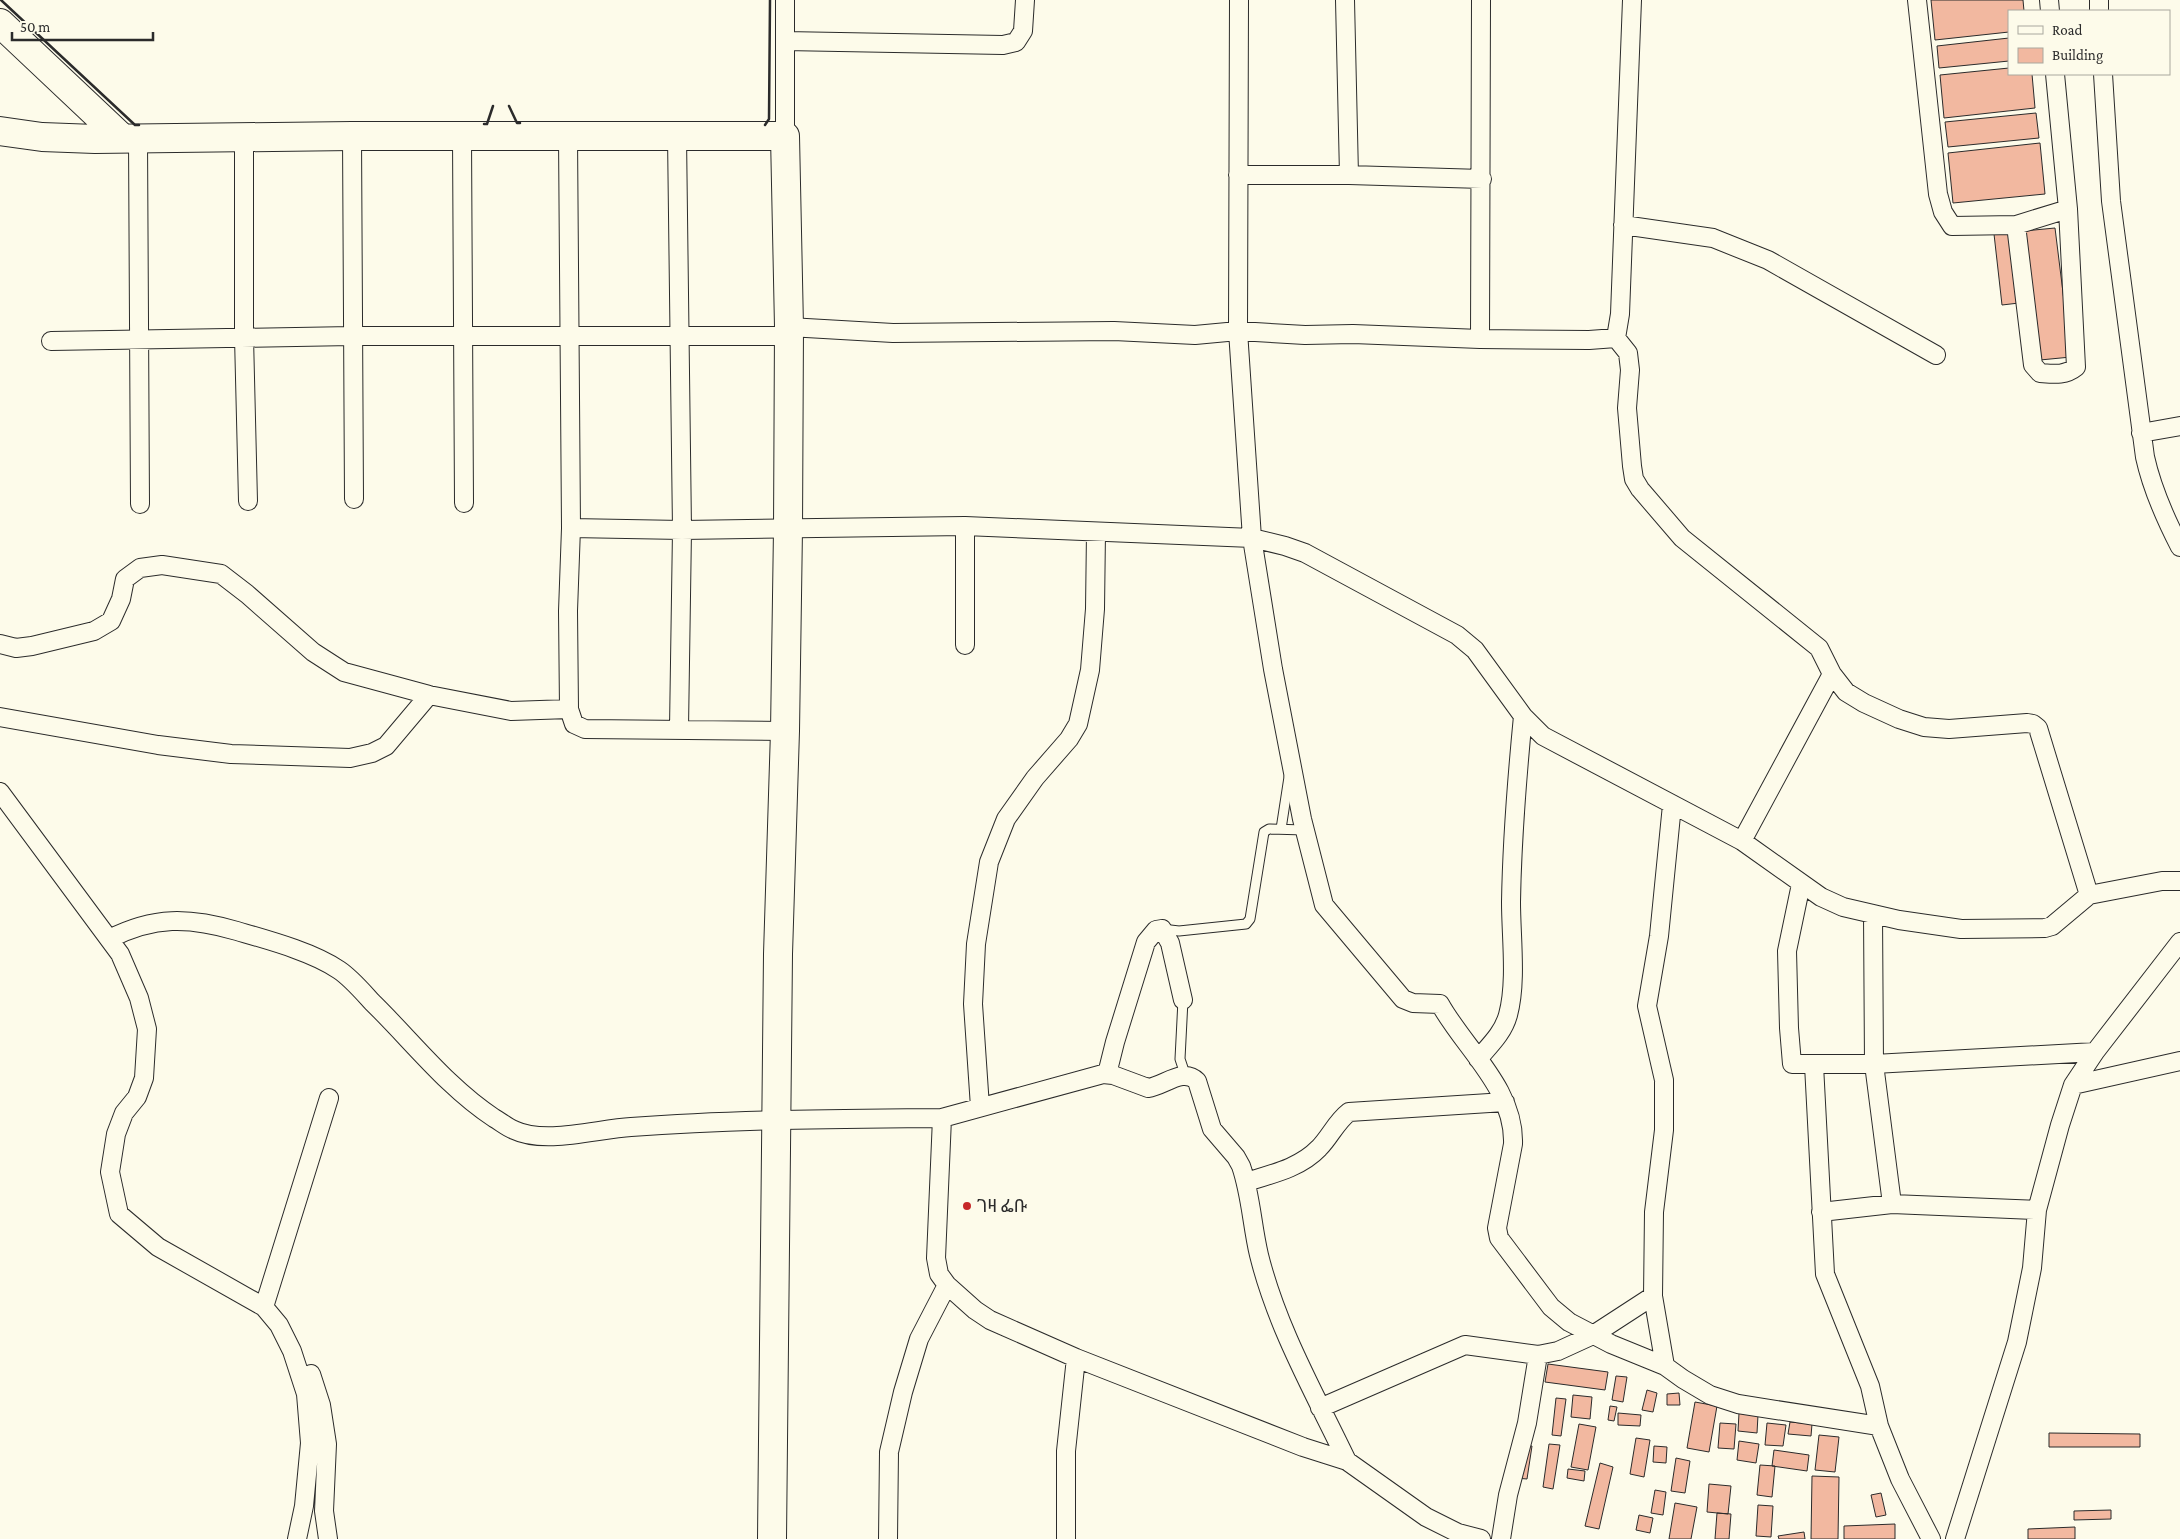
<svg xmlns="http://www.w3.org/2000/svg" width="2180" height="1539" font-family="'Crimson Pro','Noto Sans Ethiopic',serif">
  <rect width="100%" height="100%" fill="#fdfbea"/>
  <!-- building -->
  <path fill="#f2b8a0" stroke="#2b2b2b" d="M1931,0H2023L2024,11H2009V32L1935,40Z
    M2009,38V61L1939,68L1937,46Z
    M2009,68V74H2032L2035,108L1944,118L1940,75Z
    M2036,113L2039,138L1948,147L1945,122Z
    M2040,143L2045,194L1953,203L1948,153Z
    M2055,228L2071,357L2040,360L2024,231Z
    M2011,232L2019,303L2002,305L1994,234Z
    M1548,1364L1608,1372L1605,1390L1545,1382Z
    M1616,1376L1627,1377L1623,1402L1612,1400Z
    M1647,1390L1657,1393L1653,1412L1642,1410Z
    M1679,1393L1680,1405H1667V1394Z
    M1573,1395L1592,1397L1590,1419L1571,1417Z
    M1556,1398L1566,1399L1561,1436L1552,1435Z
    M1695,1402L1717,1406L1709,1452L1687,1448Z
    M1610,1406L1617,1407L1614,1421L1608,1420Z
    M1618,1413L1641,1415L1640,1426L1618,1425Z
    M1739,1413L1758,1415L1757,1433L1738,1431Z
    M1790,1422L1812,1424L1811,1436L1788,1434Z
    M1720,1423L1736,1424L1734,1449L1718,1448Z
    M1767,1423L1786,1425L1783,1446L1765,1445Z
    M1579,1424L1596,1427L1588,1470L1571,1467Z
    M2049,1433L2140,1434V1447H2049Z
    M1819,1435L1839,1437L1835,1472L1815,1470Z
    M1636,1438L1650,1440L1644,1477L1630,1474Z
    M1739,1441L1759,1444L1756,1463L1737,1460Z
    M1549,1444L1560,1445L1553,1489L1543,1487Z
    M1522,1445L1532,1446L1527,1479L1516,1478Z
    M1654,1446L1667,1447L1666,1463L1653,1462Z
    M1774,1450L1809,1455L1807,1471L1772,1466Z
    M1676,1458L1690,1461L1685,1493L1671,1491Z
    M1600,1463L1613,1467L1599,1529L1585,1526Z
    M1760,1465L1775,1466L1772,1497L1757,1495Z
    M1568,1469L1585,1471L1584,1481L1567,1478Z
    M1812,1476L1839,1477L1838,1539H1811Z
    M1709,1484L1731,1486L1728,1514L1707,1512Z
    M1655,1490L1666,1492L1663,1515L1651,1513Z
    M1881,1493L1886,1515L1876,1517L1871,1495Z
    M1675,1503L1697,1507L1691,1539H1669Z
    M1758,1505L1773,1506L1771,1537L1756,1536Z
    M2111,1510V1519L2074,1520V1511Z
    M1717,1513L1731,1514L1729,1539H1715Z
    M1639,1515L1653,1518L1650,1533L1636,1530Z
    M1895,1524V1539H1844V1526Z
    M2075,1527V1539H2028V1529Z
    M1804,1532L1805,1539H1779L1778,1536Z"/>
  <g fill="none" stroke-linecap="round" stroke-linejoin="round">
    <!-- lane casing -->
    <g stroke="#2b2b2b" stroke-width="11">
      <path id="lane" d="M1281,829L1289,777
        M1162,929L1179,931L1246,924L1250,919L1264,832L1269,829L1305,830
        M1183,1000L1180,1059L1185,1074"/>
    </g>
    <!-- street casing -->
    <g stroke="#2b2b2b" stroke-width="20">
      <path id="street" d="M785,0V136
        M1239,0L1238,331L1252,538L1273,669L1302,819L1324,905L1403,999L1413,1003L1440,1004C1465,1049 1515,1089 1513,1144L1497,1228L1499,1238L1551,1307L1569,1322L1611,1344L1665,1366L1683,1379L1710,1395L1738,1404L1879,1426
        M1345,0L1349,175
        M1917,0L1938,194L1943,212L1952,226L2016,225L2068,209
        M2049,0L2050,11
        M2099,0V11
        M785,41L1003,45L1016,42L1023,31L1025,0
        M2103,74L2111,201L2145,457C2152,489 2165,518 2180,547
        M352,136L354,499
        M568,136L571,528L568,611L569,709L574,724L585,729L785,731
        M677,136L682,530L679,728
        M462,137L464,503
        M244,138V337L248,501
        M138,139L140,504
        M1238,175H1349L1482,179
        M1623,225L1713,238L1768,260L1936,355
        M2016,225L2033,365L2040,373C2053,374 2065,376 2076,367L2068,209L2055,74
        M789,327L893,333L1114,331L1195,335L1238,331L1305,335L1353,334L1480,339L1589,340L1616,338L1620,314L1632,0
        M1616,338L1628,353L1630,370L1627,408L1632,466L1634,479L1640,489L1682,538L1819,648L1832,674L1846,692L1864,703L1899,719L1924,727L1949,729L2027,723L2033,724L2038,728L2089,895
        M1480,339L1481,0
        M51,341L352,336H788
        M2141,433L2180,426
        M571,528L682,530L965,526L1252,538L1285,546L1305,553L1457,635L1475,650L1523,716L1543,736L1742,841L1821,897L1843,907L1899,920L1961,929L2045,928L2052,926L2089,895L2162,881H2180
        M0,644L16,648L32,646L94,631L111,621L121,599L125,579L140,568L162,565L221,574L247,594L313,652L344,672L429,695L511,711L569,709
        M965,645V526
        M0,717L158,745L231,754L350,758L372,753L386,746L429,695
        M0,792L120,954L139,998L147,1029L144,1078L137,1097L124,1113L116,1134L110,1172L119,1214L158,1247L264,1307L279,1325L292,1351L306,1394L310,1443L304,1506L297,1539
        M1742,841L1832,674
        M1801,884L1787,951L1789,1028L1792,1064H1874L2095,1052
        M1873,914L1874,1064L1892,1204
        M109,939C154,916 189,917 237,931C268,940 313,952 339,970C351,978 362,991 372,1002C412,1041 447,1087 494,1118C501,1122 507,1127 514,1130C545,1145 597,1129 631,1127C735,1119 839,1119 942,1118L936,1258L939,1274L947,1285L975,1310L990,1320L1076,1358L1303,1447L1347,1461L1426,1517L1458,1533L1481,1539
        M1478,1059C1490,1045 1503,1033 1508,1015C1517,982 1511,937 1511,902C1512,840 1517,778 1523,716
        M1814,1065L1825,1274L1870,1386L1879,1426L1900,1479L1931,1539
        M1107,1074L1115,1042L1146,942L1156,930L1162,929L1170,943L1183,1000
        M2073,1085L2180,1061
        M980,1107L973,1004L976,944L989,862L1006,819L1035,778L1069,739L1078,724L1090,670L1095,609L1096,532
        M942,1118L1103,1074L1113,1075L1148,1088C1164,1086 1183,1067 1197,1081L1212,1129L1236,1157L1241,1166C1251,1195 1252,1226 1259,1255C1277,1328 1315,1394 1347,1461
        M1246,1182C1272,1174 1300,1168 1319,1148C1330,1137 1336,1122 1349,1112L1505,1102
        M1821,1212L1892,1204L2037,1210
        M264,1307L329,1098
        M1665,1366L1653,1296L1654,1212L1664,1130V1080L1647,1006L1659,936L1672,805
        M311,1374L321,1405L327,1444L324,1511L328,1539
        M1320,1408L1465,1345L1538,1355L1558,1351L1593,1335L1653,1296
        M888,1539L889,1452L903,1392L919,1339L947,1285
        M1066,1539V1451L1076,1358
        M1501,1539L1508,1495L1527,1423L1538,1355
        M1955,1539L2017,1342L2032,1268L2037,1210L2060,1125L2073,1085L2095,1052L2180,942"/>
    </g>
    <!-- primary casing -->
    <g stroke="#2b2b2b" stroke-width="30">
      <path id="primary" d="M0,23L122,138
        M0,131L42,137L95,139L352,136H785L789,327L788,529L785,731L778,954L772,1539"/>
    </g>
    <!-- lane -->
    <use href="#lane" stroke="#fdfbea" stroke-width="9"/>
    <!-- street -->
    <use href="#street" stroke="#fdfbea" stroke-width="18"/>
    <!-- primary -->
    <use href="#primary" stroke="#fdfbea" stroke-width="28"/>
    <!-- wall -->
    <path stroke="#2b2b2b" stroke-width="2.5" d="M1,0L135,125H139
      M509,106L517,123H520
      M484,124H487L493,106
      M765,125L769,119L770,0"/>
  </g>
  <!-- markers -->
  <circle fill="#c62828" stroke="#fdfbea" stroke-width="2" cx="967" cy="1206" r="5"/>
  <g text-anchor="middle" stroke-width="4" stroke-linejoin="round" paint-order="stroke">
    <!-- poi labels -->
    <g font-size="18" fill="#2b2b2b" stroke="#fdfbea" text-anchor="start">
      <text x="977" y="1212">ገዛ ፌቡ</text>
    </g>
  </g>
  <!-- legend -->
  <rect x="2008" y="10" width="162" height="65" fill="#fdfbea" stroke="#a9a89e"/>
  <rect x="2018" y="26" width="25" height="8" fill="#fdfbea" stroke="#a9a89e"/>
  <text x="2052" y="35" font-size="15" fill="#2b2b2b">Road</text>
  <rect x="2018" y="48" width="25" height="15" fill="#f2b8a0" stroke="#a9a89e"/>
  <text x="2052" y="60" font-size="15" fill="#2b2b2b">Building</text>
  <!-- scale -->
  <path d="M12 32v8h141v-8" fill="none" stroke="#2b2b2b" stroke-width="2.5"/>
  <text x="20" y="32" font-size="15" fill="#2b2b2b" stroke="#fdfbea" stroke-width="4" paint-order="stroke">50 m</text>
</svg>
